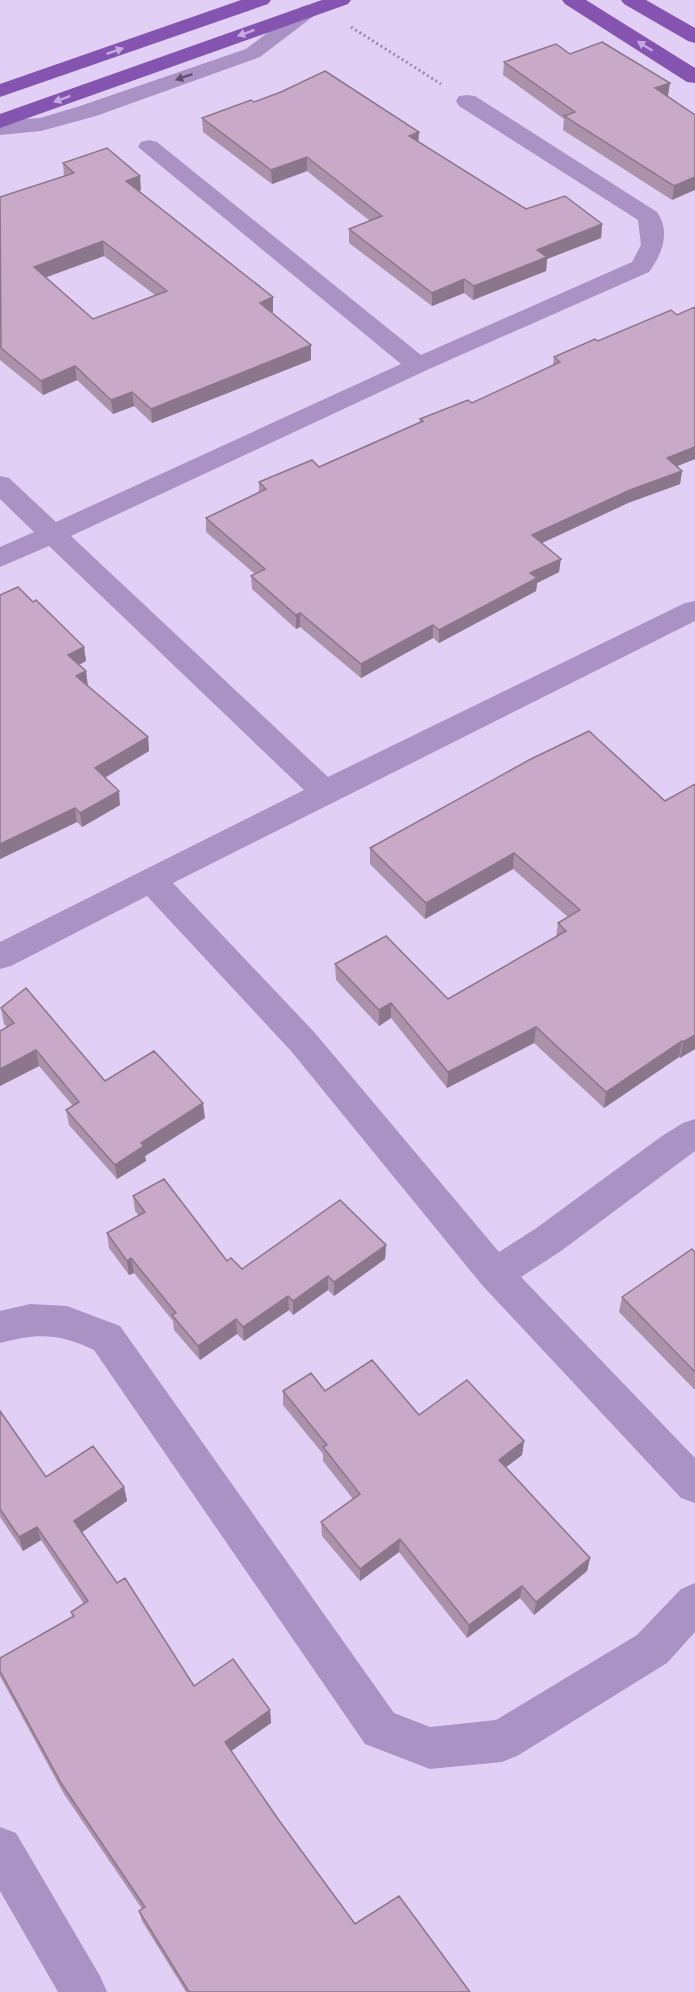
<svg xmlns="http://www.w3.org/2000/svg" width="695" height="1992" font-family="Commissioner,sans-serif">
  <rect width="100%" height="100%" fill="#e1cff5"/>
  <g fill="none" stroke-linecap="round" stroke-linejoin="round">
    <!-- path -->
    <path stroke="#9b8daa" stroke-width="3" stroke-dasharray="2 3" stroke-linecap="butt" d="M351,27L441,84"/>
    <!-- minor -->
    <path fill="#ab92c5" fill-rule="evenodd" d="M308,5L315,7L318,11L315,15L260,57L96,116L41,131L0,135V121L40,118L80,106L246,49L301,7Z
      M467,95L475,96L657,212C671,232 662,254 649,272L427,370L71,536L328,777L685,603L695,601V621L173,883L315,1033L499,1252L535,1229L662,1136L683,1123L695,1119V1151L561,1251L521,1277L695,1458V1503L681,1498L482,1285L291,1051L147,896L11,966L0,969V942L304,790L49,546L0,567V547L34,532L0,499V476L9,478L56,522L401,364L138,147L141,142L149,140L157,142L421,355L632,262L641,245L638,220L459,106L456,101L459,96Z
      M30,1304L67,1306L120,1326L394,1713L430,1727L496,1720L637,1635L681,1589L695,1583V1632L667,1663L517,1756L502,1762L430,1769L365,1744L94,1350C59,1333 37,1333 0,1343V1311Z
      M0,1827L16,1833L100,1976L107,1992H58L0,1891Z"/>
    <!-- major -->
    <path fill="#8553b0" fill-rule="evenodd" d="M241,0H271L268,4L0,97V84Z
      M322,0H351L348,4L0,128V114Z
      M562,0H586L695,68V83L687,82L565,4Z
      M621,0H646L695,28V43L688,41L624,4Z"/>
  </g>
  <!-- wall -->
  <path fill="#ac91ab" fill-rule="evenodd" d="M570,54L668,96L695,115L672,200L563,130L564,119L503,75L504,62Z
    M254,102L419,132L418,142L526,209L602,224L601,238L547,259L546,271L473,300L464,293L432,306L349,243V229L370,221L307,171L272,184L203,132L202,118Z
    M63,163L141,190L139,191L273,312H272L311,360L152,423L134,406L113,414L77,380L43,395L0,360V197L64,176ZM104,256L155,295L93,319L46,277Z
    M695,307V459L677,466L682,471L680,484L628,503L542,543L559,572L537,583L536,591L439,643L433,638L361,678L300,627L296,629L252,589L251,576L255,574L206,532V518L259,492V482L319,467L420,423V419L472,403L553,365L554,357L677,315Z
    M0,595L33,602L84,647L86,661L79,665L86,671L87,686L148,737L149,751L105,778L120,805L82,827L77,822L0,859Z
    M695,784V1049L680,1058L679,1057L604,1108L534,1043L447,1088L391,1018L379,1026L336,980L335,964L448,999L556,937L558,923L568,917L513,869L425,919L370,864V848L665,801Z
    M1,1008L105,1081L205,1118L145,1156L146,1161L117,1179L69,1125L66,1110L73,1106L39,1066L0,1086V1031L7,1027L4,1024Z
    M133,1196L227,1261L242,1269L386,1245L385,1259L334,1296L328,1290L293,1315L289,1310L244,1341L237,1334L200,1360L174,1330L173,1321L134,1273L129,1275L109,1248L107,1233L139,1216L135,1211Z
    M695,1252V1390L619,1312L622,1297Z
    M283,1391H325L419,1415L524,1441L522,1455L506,1467L590,1558L587,1571L534,1615L520,1598L467,1638L399,1552L360,1581L322,1536L321,1522L353,1499L323,1461V1454L283,1405Z
    M0,1411L46,1477L124,1487L127,1501L82,1532L117,1583L194,1686L270,1710L271,1723L231,1751L278,1819L355,1924L470,1992H186L142,1921L139,1911L142,1909L64,1794L0,1676V1658L72,1617L71,1612L84,1604L41,1540L23,1551L0,1517Z"/>
  <!-- shaded-wall -->
  <path fill="#8c768b" d="M670,83L668,96L654,101L655,88Z
    M419,132L418,145L409,136Z
    M307,157V171L272,184L271,170Z
    M140,176L141,190L127,195L126,181Z
    M695,177V190L672,200L674,186Z
    M602,224L601,238L547,259L546,271L473,300L474,286L537,250Z
    M103,241L104,256L36,281L34,267Z
    M464,279V293L432,306V293Z
    M273,297V312L261,317L260,303Z
    M311,345V360L152,423L151,409Z
    M75,366L77,380L43,395L41,381Z
    M132,392L134,406L113,414L111,400Z
    M695,447V459L665,471L667,458Z
    M682,471L680,484L628,503L531,548L532,535L630,490Z
    M561,559L559,572L537,583L536,591L439,643V630L530,573Z
    M300,613V627L296,629V615Z
    M433,625V638L361,678V664Z
    M84,647L86,661L70,669L68,655Z
    M86,671L88,686L78,691L76,676Z
    M148,737L149,751L97,782L95,768Z
    M119,791L120,805L82,827L80,813Z
    M75,808L77,822L0,859V844Z
    M514,853L513,869L425,919L426,903Z
    M391,1003V1018L379,1026V1010Z
    M536,1027L534,1043L447,1088L448,1072Z
    M695,1035V1049L680,1058L683,1042Z
    M682,1041L679,1057L604,1108L606,1092Z
    M36,1050L39,1066L0,1086V1069Z
    M203,1103L205,1118L145,1156L146,1161L117,1179L115,1165L141,1143Z
    M386,1245L385,1259L334,1296V1282Z
    M131,1258L134,1273L129,1275L127,1261Z
    M328,1276V1290L293,1315V1301Z
    M288,1296L289,1310L244,1341L243,1327Z
    M236,1319L237,1334L200,1360L198,1346Z
    M524,1441L522,1455L497,1474L499,1460Z
    M124,1487L127,1501L78,1535L74,1521Z
    M37,1527L41,1540L23,1551L19,1537Z
    M400,1539L399,1552L360,1581V1569Z
    M590,1558L587,1571L534,1615L536,1602Z
    M522,1586L520,1598L467,1638L469,1625Z
    M270,1710L271,1723L227,1754L225,1742Z"/>
  <!-- building -->
  <path fill="#c8a9c7" stroke="#8c768b" stroke-width="1.5" fill-rule="evenodd" d="M602,42L670,83L655,88L695,115V177L674,186L564,116L575,112L504,62L556,44L570,54Z
    M325,71L419,132L409,136L526,209L565,196L602,224L537,250L547,257L474,286L464,279L432,293L349,229L382,216L307,157L271,170L202,118L251,100L254,102L281,92Z
    M107,148L140,176L126,181L273,297L260,303L311,345L151,409L132,392L111,400L75,366L41,381L1,348L0,197L74,173L63,163ZM103,241L167,291L93,319L34,267Z
    M695,307V447L667,458L682,471L630,490L532,535L561,559L530,573L537,578L439,630L433,625L361,664L300,613L296,615L251,576L265,569L206,518L266,489L259,482L312,460L319,467L423,421L420,419L468,400L472,403L560,362L554,357L595,339L598,341L671,310L677,315Z
    M18,587L33,602L36,600L84,647L68,655L86,671L76,676L148,737L95,768L119,791L80,813L75,808L0,844V595Z
    M589,731L665,801L695,784V1035L683,1042L682,1041L606,1092L536,1027L448,1072L391,1003L379,1010L335,964L386,936L448,999L566,931L558,923L580,910L514,853L426,903L370,848L529,760Z
    M26,988L105,1081L154,1051L203,1103L141,1143L144,1146L115,1165L66,1110L79,1102L36,1050L0,1069V1031L14,1023L1,1008Z
    M164,1179L227,1261L231,1258L242,1269L340,1200L386,1245L334,1282L328,1276L293,1301L288,1296L243,1327L236,1319L198,1346L172,1315L176,1313L131,1258L127,1261L107,1233L145,1212L133,1196Z
    M692,1249L695,1252V1372L622,1297Z
    M372,1360L419,1415L467,1380L524,1441L499,1460L590,1558L536,1602L522,1586L469,1625L400,1539L360,1569L321,1522L360,1494L323,1447L327,1445L283,1391L311,1373L325,1391Z
    M0,1411L46,1477L93,1446L124,1487L74,1521L117,1583L125,1578L194,1686L233,1659L270,1710L225,1742L278,1819L355,1924L399,1896L470,1992H189L139,1911L145,1907L61,1783L0,1671V1658L74,1616L71,1612L88,1601L37,1527L19,1537L0,1509Z"/>
  <!-- one-way arrows -->
  <defs><path id="oneway-solid" d="M-6-.8H1V-3.2L6.5 0L1 3.2V.8H-6Z" transform="scale(1.5)"/></defs>
  <g fill="#c5aae0">
    <use href="#oneway-solid" transform="translate(246 33) rotate(160)"/>
    <use href="#oneway-solid" transform="translate(645 46) rotate(-148)"/>
    <use href="#oneway-solid" transform="translate(115 51) rotate(-19)"/>
    <use href="#oneway-solid" transform="translate(62 99) rotate(160)"/>
  </g>
  <use fill="#605070" href="#oneway-solid" transform="translate(184 77) rotate(161)"/>
</svg>
